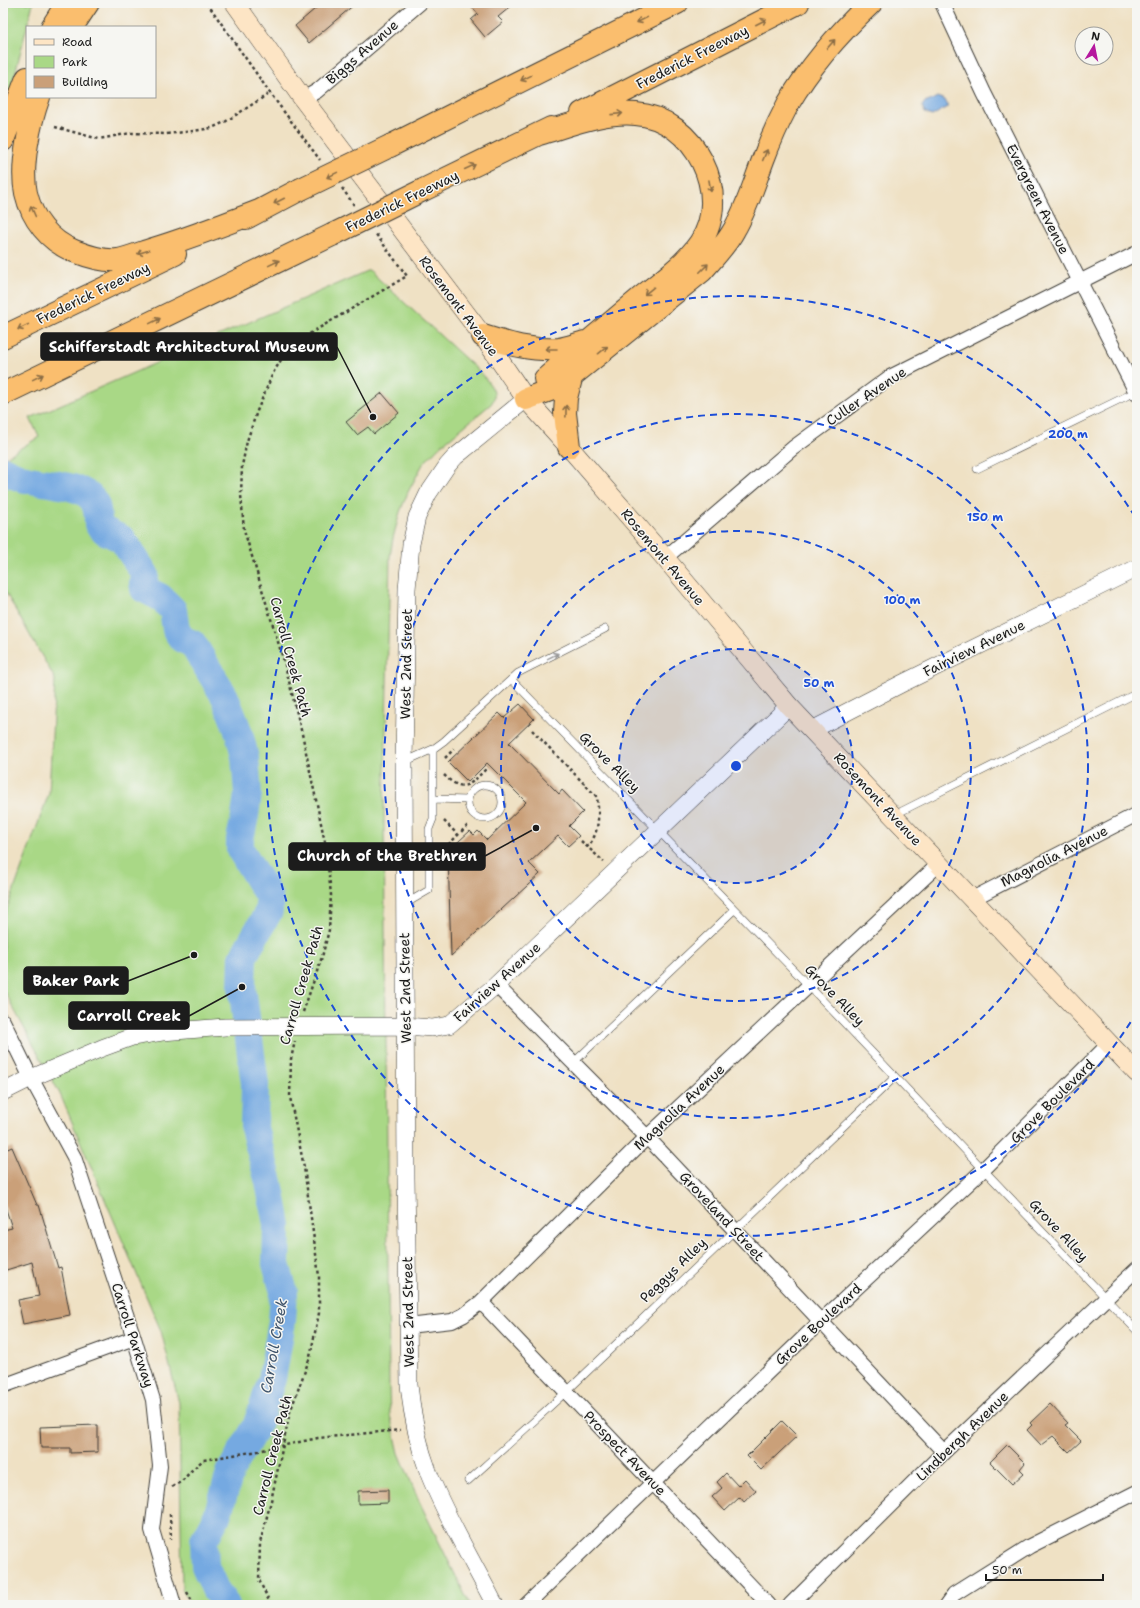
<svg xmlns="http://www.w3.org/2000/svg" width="1140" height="1608" font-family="'Shantell Sans',sans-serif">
  <rect width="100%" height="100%" fill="#f6f6f2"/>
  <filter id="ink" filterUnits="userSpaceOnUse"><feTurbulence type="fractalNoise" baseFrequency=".025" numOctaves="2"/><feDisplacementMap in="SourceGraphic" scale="8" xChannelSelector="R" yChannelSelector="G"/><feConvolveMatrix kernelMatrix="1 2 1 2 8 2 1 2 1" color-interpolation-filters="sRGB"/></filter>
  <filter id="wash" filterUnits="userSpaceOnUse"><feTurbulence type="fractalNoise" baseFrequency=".012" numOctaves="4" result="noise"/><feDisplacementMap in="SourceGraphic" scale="16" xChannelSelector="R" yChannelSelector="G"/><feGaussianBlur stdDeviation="0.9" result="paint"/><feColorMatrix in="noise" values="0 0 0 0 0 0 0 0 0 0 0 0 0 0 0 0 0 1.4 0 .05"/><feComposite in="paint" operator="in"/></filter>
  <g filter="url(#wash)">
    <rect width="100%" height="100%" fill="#efe1c4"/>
    <!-- green -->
    <path fill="#a9d886" stroke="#627a51" d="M3,3H33L5,113L3,116Z
      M369,270L481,373C488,383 500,392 491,404L438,448L423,464L408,492L400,512L393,538L390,556L384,812L389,1386L390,1415L399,1453L419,1501L470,1605H191L182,1589L179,1403L161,1331L60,1094L3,989V920L49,793L55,679L3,588V459L39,437L30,418Z"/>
    <!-- water -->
    <path fill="#74a9e1" stroke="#48627e" d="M937,97L945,100L947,104V107L932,116L925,113L922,106L926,101L928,102Z"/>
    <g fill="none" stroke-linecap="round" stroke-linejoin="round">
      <!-- river -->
      <path stroke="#74a9e1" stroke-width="28" d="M3,470C10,473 18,478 26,479C45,484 81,484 93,500C98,507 98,516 98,524L105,531L122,539L145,574L143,582L144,589L160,597L173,610L176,630L182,639L193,644L225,697L239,733L245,757L248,794L245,816L240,839V849L269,897V911L243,957L242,987L255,1084L254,1128L269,1182L277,1225L276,1264L284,1292L282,1321L272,1379L256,1427L231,1470L217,1516L204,1540L205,1566L215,1589L226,1605"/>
    </g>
    <g id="blocks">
      <!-- building -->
      <path fill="#caa079" d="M322,3H356L309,43L295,26Z
        M469,3H515L498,17L503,22L485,37L471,20L478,14Z
        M382,393L399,413L374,434L368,427L357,435L346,422Z
        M520,704L534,719L509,743L559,794L562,790L583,812L569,826L579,836L568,846L558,836L529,863L540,874L451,956L448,851L470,831L474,835L478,831L487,840L526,802L487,763L468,782L448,762L499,713L504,718Z
        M12,1147L37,1205H39L58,1268L61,1267L70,1315L23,1324L18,1300L39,1296L32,1262L3,1271V1230L12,1228L3,1200V1151Z
        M1050,1404L1068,1423L1065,1425L1081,1441L1069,1452L1053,1436L1041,1445L1027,1430L1032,1425L1030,1423Z
        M782,1421L797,1436L761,1470L747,1456Z
        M98,1425V1452L70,1453V1448H41L40,1427Z
        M1007,1445L1025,1463L1020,1469L1024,1473L1012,1484L990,1462Z
        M726,1473L738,1486L745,1479L756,1491L744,1502L740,1497L725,1511L712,1497L722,1488L717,1482Z
        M388,1490V1503L358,1504V1491Z"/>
    </g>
  </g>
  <g filter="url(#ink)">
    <use href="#blocks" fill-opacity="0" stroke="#3c3a35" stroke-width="1"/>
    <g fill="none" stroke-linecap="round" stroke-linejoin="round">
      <!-- service casing -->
      <g stroke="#3c3a35" stroke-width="8">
        <path id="service" d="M977,469L1137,391
          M512,680L809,986L1137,1331
          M404,762L433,749L444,741L518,673L605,629
          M468 802a17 17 0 1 1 34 0a17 17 0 1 1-34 0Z
          M433,799L468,800
          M894,815L1137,693
          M405,904L429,890V829L433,819V749
          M573,1063L734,910
          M468,1481L566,1392L895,1077"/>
      </g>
      <!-- minor casing -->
      <g stroke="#3c3a35" stroke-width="16">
        <path id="minor" d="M942,3L984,93L1137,394
          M303,99L317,91L420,3
          M665,558L793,448L890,377L1137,253
          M972,899L1137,814
          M496,985L647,1137L944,1452
          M3,1021L31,1078L74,1157L134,1338L153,1400L160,1466L152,1530L174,1605
          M481,1302L769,1605
          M408,1326L452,1321L464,1315L481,1302L647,1137L939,864
          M3,1386L134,1338
          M526,1605L821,1321L984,1169L1109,1044
          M790,1605L944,1452L1137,1269
          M946,1605L954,1594L1030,1546L1137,1492"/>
      </g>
      <!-- tertiary casing -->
      <g stroke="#3c3a35" stroke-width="18">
        <path id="tertiary" d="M812,730L901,684L1137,568
          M3,1092L31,1078L102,1048L132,1037L162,1032L225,1027L406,1026L432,1028L449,1025L496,985L789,706
          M495,1605C473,1562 447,1519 429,1474C418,1445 412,1415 409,1385L406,1178L404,762L407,589L411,544L417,517L428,494L447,466L455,457L526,399"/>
      </g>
      <!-- secondary casing -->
      <g stroke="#3c3a35" stroke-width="20">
        <path id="secondary" d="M235,3L303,99L483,336L526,399L569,447L665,558L789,706L1137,1073"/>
      </g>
      <!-- motorway casing -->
      <g stroke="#3c3a35" stroke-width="24">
        <path id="motorway" d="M52,27L67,3
          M72,27L88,3
          M39,97C30,122 20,166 26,193C32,219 49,241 74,251C87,256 104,262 118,260C129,258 140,253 150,250C187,239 223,225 259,211
          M582,113L798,3
          M539,134C570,125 603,111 636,114C694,118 733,194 700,243C684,266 660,282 638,300C607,326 576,352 545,379
          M3,140L27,78
          M392,145L677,3
          M423,190L551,128
          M246,218L299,190
          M483,336C508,344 532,351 559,349C567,348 577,344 585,342
          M3,337L175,254
          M3,394L332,235
          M526,399L558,387L702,271C713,258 726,245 734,230C747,208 754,184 763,160C770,141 779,121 788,104C810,66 839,33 871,3
          M569,447L565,413L566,398L572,375"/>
      </g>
      <!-- path -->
      <path stroke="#3c3a35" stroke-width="2.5" stroke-dasharray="3 3" stroke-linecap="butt" d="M207,3L270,93L320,160
        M55,127L99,139L131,133L166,134L194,131L212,128L225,122L270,93
        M342,188L354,205
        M532,730L597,797C599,814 600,834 587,847
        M445,758L454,749
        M444,775C465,796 472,782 488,767
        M444,821L458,835
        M581,841L604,862
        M440,853L468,825
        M303,1012L322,957L329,930L331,895L326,847L303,738L285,665L244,530L241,495L242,466L247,441L257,411L273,373L286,352L309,334L407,276L375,233
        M172,1487L182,1481L191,1471L203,1460L258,1451L318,1438L400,1430
        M170,1514L171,1539
        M187,1592L194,1605
        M271,1605L259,1580L260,1543L271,1501L290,1412L310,1357L319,1313V1276L304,1167L290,1097L291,1059L295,1041"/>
      <!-- service -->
      <use href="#service" stroke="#fff" stroke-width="7"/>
      <!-- minor -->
      <use href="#minor" stroke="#fff" stroke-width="14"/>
      <!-- tertiary -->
      <use href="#tertiary" stroke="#fff" stroke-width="17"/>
      <!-- secondary -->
      <use href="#secondary" stroke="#fde5c5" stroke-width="19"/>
      <!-- motorway -->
      <use href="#motorway" stroke="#fabe6e" stroke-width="22"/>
      <!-- motorway-bridge casing -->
      <g stroke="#3c3a35" stroke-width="24" stroke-linecap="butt">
        <path id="motorway-bridge" d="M299,190L392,145
          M332,235L423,190"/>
      </g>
      <!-- motorway-bridge -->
      <use href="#motorway-bridge" stroke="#fabe6e" stroke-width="22"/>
    </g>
    <!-- one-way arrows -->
    <defs><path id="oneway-shaft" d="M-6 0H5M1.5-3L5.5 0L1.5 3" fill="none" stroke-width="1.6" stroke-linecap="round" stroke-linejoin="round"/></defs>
    <g stroke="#8b6d45">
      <use href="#oneway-shaft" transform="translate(642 20) rotate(154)"/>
      <use href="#oneway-shaft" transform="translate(761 22) rotate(-27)"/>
      <use href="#oneway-shaft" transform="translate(831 44) rotate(-49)"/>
      <use href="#oneway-shaft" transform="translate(526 78) rotate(154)"/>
      <use href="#oneway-shaft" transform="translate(617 114) rotate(-6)"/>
      <use href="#oneway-shaft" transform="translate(765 155) rotate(-67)"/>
      <use href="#oneway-shaft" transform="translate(470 167) rotate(-25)"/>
      <use href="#oneway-shaft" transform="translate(332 175) rotate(154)"/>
      <use href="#oneway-shaft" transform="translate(710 186) rotate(80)"/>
      <use href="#oneway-shaft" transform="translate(279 201) rotate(153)"/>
      <use href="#oneway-shaft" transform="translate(33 211) rotate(-114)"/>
      <use href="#oneway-shaft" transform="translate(143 252) rotate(163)"/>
      <use href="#oneway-shaft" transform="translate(274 263) rotate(-26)"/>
      <use href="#oneway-shaft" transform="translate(704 268) rotate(-45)"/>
      <use href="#oneway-shaft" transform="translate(649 291) rotate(141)"/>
      <use href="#oneway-shaft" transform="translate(155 321) rotate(-26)"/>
      <use href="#oneway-shaft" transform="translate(23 327) rotate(154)"/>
      <use href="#oneway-shaft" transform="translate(551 349) rotate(-180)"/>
      <use href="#oneway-shaft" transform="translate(603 350) rotate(-39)"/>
      <use href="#oneway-shaft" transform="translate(38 377) rotate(-26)"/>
      <use href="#oneway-shaft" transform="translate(566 411) rotate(-89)"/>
    </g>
    <use stroke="#999" href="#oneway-shaft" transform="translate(553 656) rotate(-26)"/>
  </g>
  <!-- distance rings -->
  <circle cx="736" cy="766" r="117" fill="#1d4ed8" fill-opacity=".12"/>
  <g fill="none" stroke="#1d4ed8" stroke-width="2" stroke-dasharray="7 5">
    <circle cx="736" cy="766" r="117"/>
    <circle cx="736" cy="766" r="235"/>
    <circle cx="736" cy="766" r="352"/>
    <path d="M1137 1012A470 470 0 1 1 1137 520"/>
  </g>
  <g text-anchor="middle" stroke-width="3" stroke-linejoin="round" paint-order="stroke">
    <!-- street labels -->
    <g font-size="14" fill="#1c1c1c" stroke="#f6f6f2">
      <text transform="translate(362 52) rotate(-41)" y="5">Biggs Avenue</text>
      <text transform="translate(692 57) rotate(-27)" y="5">Frederick Freeway</text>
      <text transform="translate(1038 199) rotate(63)" y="5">Evergreen Avenue</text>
      <text transform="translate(402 201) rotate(-26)" y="5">Frederick Freeway</text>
      <text transform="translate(93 293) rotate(-26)" y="5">Frederick Freeway</text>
      <text transform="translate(459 306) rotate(53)" y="5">Rosemont Avenue</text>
      <text transform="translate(866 396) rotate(-34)" y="5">Culler Avenue</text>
      <text transform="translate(663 557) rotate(50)" y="5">Rosemont Avenue</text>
      <text transform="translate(974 648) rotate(-26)" y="5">Fairview Avenue</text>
      <text transform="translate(291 657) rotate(75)" y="5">Carroll Creek Path</text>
      <text transform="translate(406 664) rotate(-89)" y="5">West 2nd Street</text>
      <text transform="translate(610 762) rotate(45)" y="5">Grove Alley</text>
      <text transform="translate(878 799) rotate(47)" y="5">Rosemont Avenue</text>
      <text transform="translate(1054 856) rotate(-27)" y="5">Magnolia Avenue</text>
      <text transform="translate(497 982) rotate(-42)" y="5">Fairview Avenue</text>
      <text transform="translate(301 985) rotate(-74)" y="5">Carroll Creek Path</text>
      <text transform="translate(405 988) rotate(-91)" y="5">West 2nd Street</text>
      <text transform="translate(835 995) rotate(46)" y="5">Grove Alley</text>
      <text transform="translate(1052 1101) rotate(-45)" y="5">Grove Boulevard</text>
      <text transform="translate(679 1107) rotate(-43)" y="5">Magnolia Avenue</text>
      <text transform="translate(722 1216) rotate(47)" y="5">Groveland Street</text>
      <text transform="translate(1059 1230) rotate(47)" y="5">Grove Alley</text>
      <text transform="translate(673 1270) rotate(-44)" y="5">Peggys Alley</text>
      <text transform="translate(408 1312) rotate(-91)" y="5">West 2nd Street</text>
      <text transform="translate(818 1324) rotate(-43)" y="5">Grove Boulevard</text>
      <text transform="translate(133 1335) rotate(72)" y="5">Carroll Parkway</text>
      <text transform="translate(962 1436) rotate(-44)" y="5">Lindbergh Avenue</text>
      <text transform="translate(625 1453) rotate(46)" y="5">Prospect Avenue</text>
      <text transform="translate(272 1455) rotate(-76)" y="5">Carroll Creek Path</text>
    </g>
    <!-- water labels -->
    <g font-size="15" font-style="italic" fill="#3f546b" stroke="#f6f6f2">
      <text transform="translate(274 1346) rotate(-80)" y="5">Carroll Creek</text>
    </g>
  </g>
  <circle cx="736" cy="766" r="6" fill="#1d4ed8" stroke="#f6f6f2" stroke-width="2"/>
  <g font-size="12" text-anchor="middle" font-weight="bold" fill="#1d4ed8" stroke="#f6f6f2" stroke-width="3" stroke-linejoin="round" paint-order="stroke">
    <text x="1068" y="438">200 m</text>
    <text x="985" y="521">150 m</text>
    <text x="902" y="604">100 m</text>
    <text x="819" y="687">50 m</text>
  </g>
  <!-- callouts -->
  <path fill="none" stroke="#1c1c1c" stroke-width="1.5" d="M373 417L337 347M536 828L485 856M194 955L128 981M242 987L189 1016"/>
  <g fill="#1c1c1c" stroke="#f6f6f2" stroke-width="1.5">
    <circle cx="373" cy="417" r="4"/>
    <circle cx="536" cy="828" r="4"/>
    <circle cx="194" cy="955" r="4"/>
    <circle cx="242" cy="987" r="4"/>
  </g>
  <g fill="#1c1c1c" stroke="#1c1c1c" stroke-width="1.5">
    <rect x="41" y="333" width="296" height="27" rx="4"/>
    <rect x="289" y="843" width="196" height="27" rx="4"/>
    <rect x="24" y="967" width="104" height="27" rx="4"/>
    <rect x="69" y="1002" width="120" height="27" rx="4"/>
  </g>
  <g font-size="15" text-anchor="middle" font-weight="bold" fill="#fff">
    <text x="189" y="352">Schifferstadt Architectural Museum</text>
    <text x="387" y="861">Church of the Brethren</text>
    <text x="76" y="986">Baker Park</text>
    <text x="129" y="1021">Carroll Creek</text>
  </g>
  <!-- margin -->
  <rect width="1140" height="1608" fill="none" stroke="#f6f6f2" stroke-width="16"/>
  <!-- legend -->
  <rect x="26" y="26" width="130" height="72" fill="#f6f6f2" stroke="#9f9f9c"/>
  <rect x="34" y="39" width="20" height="6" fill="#fde5c5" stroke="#9f9f9c"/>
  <text x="62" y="46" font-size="12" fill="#1c1c1c">Road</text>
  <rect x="34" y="56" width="20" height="12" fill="#a9d886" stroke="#9f9f9c"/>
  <text x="62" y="66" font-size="12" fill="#1c1c1c">Park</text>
  <rect x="34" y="76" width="20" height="12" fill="#caa079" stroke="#9f9f9c"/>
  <text x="62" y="86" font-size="12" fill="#1c1c1c">Building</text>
  <!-- north arrow -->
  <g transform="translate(1094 46) rotate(10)"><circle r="19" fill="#f6f6f2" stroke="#9f9f9c"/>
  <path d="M0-3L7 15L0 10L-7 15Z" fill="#b5179e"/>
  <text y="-6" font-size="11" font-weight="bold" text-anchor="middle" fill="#1c1c1c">N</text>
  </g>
  <!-- scale -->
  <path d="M986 1574v6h117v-6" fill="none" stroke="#1c1c1c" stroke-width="2"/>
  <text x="992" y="1574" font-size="12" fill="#1c1c1c" stroke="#f6f6f2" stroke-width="3" paint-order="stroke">50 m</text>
</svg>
